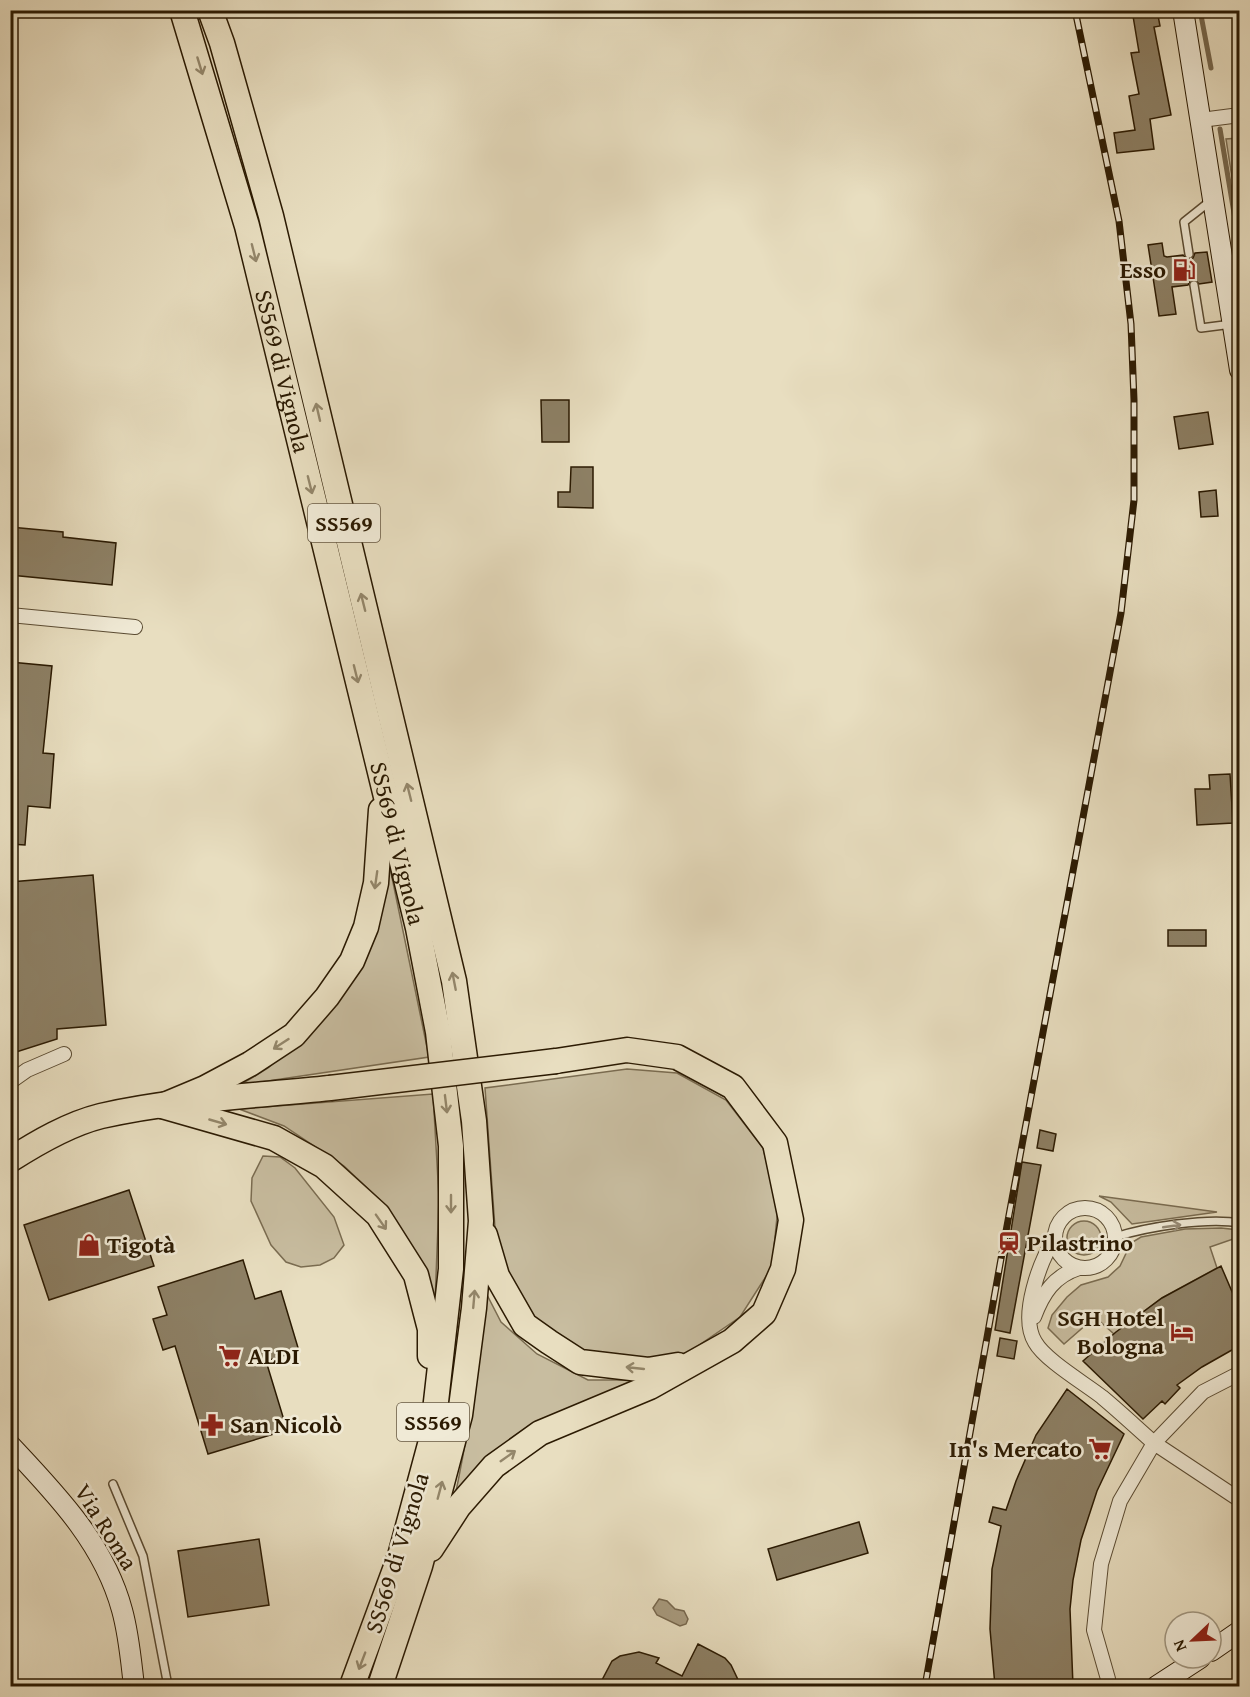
<svg xmlns="http://www.w3.org/2000/svg" width="1250" height="1697" font-family="'Gentium Book Plus',serif">
  <rect width="100%" height="100%" fill="#e8dec0"/>
  <filter id="stains"><feTurbulence type="fractalNoise" baseFrequency=".00333" numOctaves="4"/><feColorMatrix values="0 0 0 0 .2 0 0 0 0 .09 0 0 0 0 .02 0 0 0 .5 -.17"/></filter>
  <radialGradient id="worn" r=".72"><stop offset=".6" stop-color="#630" stop-opacity="0"/><stop offset="1" stop-color="#630" stop-opacity=".3"/></radialGradient>
  <!-- green -->
  <path fill="#c8bda0" stroke="#7a6c51" stroke-width="1.5" d="M1239,138H1240L1239,223L1226,139Z
    M389,863L429,1057L240,1085L268,1068L316,1027Z
    M627,1069L677,1073L726,1100L763,1148L778,1207L772,1267L740,1317L689,1352L642,1363L582,1351L538,1325L510,1284L496,1242L485,1088Z
    M433,1094L439,1198L435,1303L411,1250L380,1200L344,1166L284,1126L239,1109Z
    M263,1156L280,1157L295,1168L334,1217L344,1245L334,1258L320,1265L301,1267L286,1262L271,1245L251,1201L252,1178Z
    M1099,1196L1217,1212L1132,1224L1111,1202Z
    M1067 1238a17 17 0 1 1 34 0a17 17 0 1 1-34 0Z
    M1221,1228L1239,1230V1237L1210,1247L1217,1268L1162,1298L1114,1334L1095,1317L1064,1344L1048,1328L1052,1315L1067,1297L1081,1285L1108,1277L1120,1266L1131,1243L1141,1237L1185,1229Z
    M484,1289L501,1322L537,1354L588,1380H645L607,1395L453,1505C469,1434 478,1362 484,1289Z"/>
  <!-- water -->
  <path fill="#a89b7f" stroke="#76674d" stroke-width="1.5" d="M659,1599L667,1601L675,1609L684,1611L688,1619L686,1624L680,1626L657,1615L653,1608Z"/>
  <g fill="none" stroke-linecap="round" stroke-linejoin="round">
    <!-- stream -->
    <path stroke="#76674d" stroke-width="5" d="M1200,10L1211,68
      M1220,129L1240,249"/>
  </g>
  <!-- building -->
  <path fill="#8d8065" stroke="#2b1a02" stroke-width="1.5" d="M1132,10H1157L1160,26L1154,27L1171,115L1150,119L1154,149L1117,153L1114,133L1135,130L1129,96L1139,94L1131,53L1139,52Z
    M1162,243L1164,256L1167,257L1183,255L1189,260L1193,258L1195,253L1207,252L1212,282L1199,284L1194,279L1190,281L1188,285L1172,287L1176,314L1159,316L1148,245Z
    M541,400H569V442H542Z
    M1208,412L1213,444L1179,449L1174,417Z
    M571,467H593V508L558,507V492H570Z
    M1216,490L1218,516L1201,517L1199,492Z
    M10,527L63,532V537L116,543L112,585L10,575Z
    M10,662L52,666L43,753L54,754L50,808L28,806L25,845L10,844Z
    M1230,774L1233,823L1197,825L1195,789H1210L1209,775Z
    M93,875L106,1025L57,1029V1039L10,1054V882Z
    M1168,930H1206V946H1168Z
    M1040,1130L1056,1134L1053,1151L1037,1148Z
    M1022,1162L1041,1165L1010,1333L995,1330Z
    M129,1190L154,1266L49,1300L24,1225Z
    M243,1260L255,1299L281,1291L299,1351L266,1361L287,1430L208,1454L175,1346L163,1350L153,1319L167,1315L158,1287Z
    M1221,1266L1239,1308V1346L1202,1367L1177,1385L1180,1388L1165,1404L1162,1401L1143,1419L1083,1361L1116,1332L1162,1298Z
    M1000,1338L1017,1341L1014,1359L997,1356Z
    M1067,1389L1124,1434L1097,1491L1081,1540L1073,1580L1070,1609L1073,1686H995L990,1629L992,1569L1001,1526L989,1522L993,1507L1006,1510L1016,1481L1036,1435Z
    M859,1522L868,1553L777,1580L768,1549Z
    M259,1539L269,1605L188,1617L178,1551Z
    M698,1644L725,1658L731,1665L741,1686H610L601,1682L612,1661L620,1656L639,1652L659,1658L656,1663L682,1676Z"/>
  <g fill="none" stroke-linecap="round" stroke-linejoin="round">
    <!-- lane casing -->
    <g stroke="#5a4b32" stroke-width="10">
      <path id="lane" d="M1189,254L1184,222L1209,202
        M1194,285L1201,328L1232,324
        M1115,1237C1147,1227 1207,1217 1240,1223
        M113,1484L143,1556L168,1686"/>
    </g>
    <!-- street casing -->
    <g stroke="#5a4b32" stroke-width="16">
      <path id="street" d="M1201,120L1240,115
        M10,615L135,627
        M10,1082L27,1070L64,1054
        M1055 1238a30 30 0 1 1 60 0a30 30 0 1 1-60 0Z
        M1055,1238C1040,1261 1019,1316 1035,1342C1045,1360 1084,1383 1102,1397C1120,1412 1137,1428 1154,1443L1203,1392L1240,1373
        M1034,1317C1043,1293 1054,1276 1079,1268
        M1108,1679L1094,1630L1101,1564L1120,1501L1154,1443L1240,1500"/>
    </g>
    <!-- secondary casing -->
    <g stroke="#2b1a02" stroke-width="22">
      <path id="secondary" d="M1183,10L1240,370
        M10,1445C56,1494 104,1543 122,1610C129,1635 131,1661 134,1686
        M1211,1651L1240,1631
        M1157,1686L1200,1658"/>
    </g>
    <!-- highway casing -->
    <g stroke="#2b1a02" stroke-width="27">
      <g id="highway">
        <path id="s1" d="M182,10L247,226L418,928L438,1032L451,1146V1269L432,1437L400,1556L352,1686"/>
        <path d="M210,10L222,43L271,216L454,981L474,1121L481,1221L474,1308L460,1415L420,1566L380,1686"/>
        <path d="M162,1106L274,1138L324,1166L378,1215L416,1275L430,1329V1356"/>
        <path d="M162,1106L205,1088L250,1064L294,1035L327,997L352,961L366,927L376,883L381,810"/>
        <path d="M10,1160C38,1142 69,1124 101,1116C176,1099 254,1096 330,1088"/>
        <path d="M485,1235L497,1276L525,1325L549,1342L580,1362L648,1370L678,1365"/>
        <path d="M431,1549L459,1506L494,1466L540,1433L650,1387L732,1341L764,1313L783,1269L791,1220L775,1143L733,1087L677,1057L627,1050L556,1061"/>
      </g>
    </g>
    <!-- lane -->
    <use href="#lane" stroke="#f0ead6" stroke-width="7"/>
    <!-- street -->
    <use href="#street" stroke="#f0ead6" stroke-width="14"/>
    <!-- secondary -->
    <use href="#secondary" stroke="#f0ead6" stroke-width="20"/>
    <!-- highway -->
    <use href="#highway" stroke="#e8dec0" stroke-width="24"/>
    <!-- rail casing -->
    <g stroke="#2b1a02" stroke-width="7">
      <path id="rail" d="M925,1686L1004,1242L1121,613L1134,500V400L1131,324L1119,221L1075,10"/>
    </g>
    <!-- rail -->
    <use href="#rail" stroke="#f0ead6" stroke-width="4.5" stroke-dasharray="14" stroke-linecap="butt"/>
    <!-- highway-bridge casing -->
    <g stroke="#2b1a02" stroke-width="27" stroke-linecap="butt">
      <path id="highway-bridge" d="M330,1088L556,1061"/>
    </g>
    <!-- highway-bridge -->
    <use href="#highway-bridge" stroke="#e8dec0" stroke-width="24"/>
  </g>
  <!-- one-way arrows -->
  <defs><path id="oneway-shaft" d="M-6 0H5M1.5-3L5.5 0L1.5 3" fill="none" stroke-width="1.6" stroke-linecap="round" stroke-linejoin="round" transform="scale(1.5)"/></defs>
  <g stroke="#93866a">
    <use href="#oneway-shaft" transform="translate(200 66) rotate(73)"/>
    <use href="#oneway-shaft" transform="translate(254 253) rotate(76)"/>
    <use href="#oneway-shaft" transform="translate(318 412) rotate(-103)"/>
    <use href="#oneway-shaft" transform="translate(310 485) rotate(76)"/>
    <use href="#oneway-shaft" transform="translate(363 602) rotate(-104)"/>
    <use href="#oneway-shaft" transform="translate(356 674) rotate(76)"/>
    <use href="#oneway-shaft" transform="translate(409 792) rotate(-104)"/>
    <use href="#oneway-shaft" transform="translate(376 880) rotate(98)"/>
    <use href="#oneway-shaft" transform="translate(454 981) rotate(-101)"/>
    <use href="#oneway-shaft" transform="translate(281 1044) rotate(147)"/>
    <use href="#oneway-shaft" transform="translate(446 1104) rotate(83)"/>
    <use href="#oneway-shaft" transform="translate(218 1122) rotate(16)"/>
    <use href="#oneway-shaft" transform="translate(451 1204) rotate(90)"/>
    <use href="#oneway-shaft" transform="translate(381 1222) rotate(55)"/>
    <use href="#oneway-shaft" transform="translate(474 1299) rotate(-85)"/>
    <use href="#oneway-shaft" transform="translate(635 1368) rotate(-174)"/>
    <use href="#oneway-shaft" transform="translate(508 1456) rotate(-35)"/>
    <use href="#oneway-shaft" transform="translate(440 1490) rotate(-75)"/>
    <use href="#oneway-shaft" transform="translate(362 1661) rotate(111)"/>
  </g>
  <use stroke="#978c77" href="#oneway-shaft" transform="translate(1172 1226) rotate(-8)"/>
  <!-- icons -->
  <defs>
    <g id="fuel-bare" transform="scale(1.8)"><path d="M-5.5-6h7V0h2V4h1.3V-2.5L3-4.5l.8-.8L6-3V5H2.5V1h-1V6h-7ZM-4.2-4.7v3.2H.2V-4.7Z" fill="#8f2418" stroke="#f0ead6" stroke-width="2.5" paint-order="stroke"/></g>
    <g id="station-bare" transform="scale(1.8)"><path d="M-3-6H3Q5-6 5-4V2Q5 4 3 4L4.5 6H3L1.5 4h-3L-3 6H-4.5L-3 4Q-5 4-5 2V-4Q-5-6-3-6ZM-3.5-4v3h7v-3ZM-3.5 1v1.5H-2V1ZM2 1v1.5H3.5V1Z" fill="#8f2418" stroke="#f0ead6" stroke-width="2.5" paint-order="stroke"/></g>
    <g id="shop-bare" transform="scale(1.8)"><path d="M-5-2.5h2.3a2.7 3.5 0 0 1 5.4 0H5L5.5 6h-11ZM-1.5-2.5h3a1.5 2.3 0 0 0-3 0Z" fill="#8f2418" stroke="#f0ead6" stroke-width="2.5" paint-order="stroke"/></g>
    <g id="hotel-bare" transform="scale(1.8)"><path d="M-6-4.5h1.5V1H6V5H4.5V3h-9V5H-6ZM-4 0a1.8 1.8 0 1 1 3.6 0ZM.5 0V-2.5h3Q6-2.5 6 0Z" fill="#8f2418" stroke="#f0ead6" stroke-width="2.5" paint-order="stroke"/></g>
    <g id="supermarket-bare" transform="scale(1.8)"><path d="M-6-5.5h2.5l.6 2H6L4.5 2H-2.5L-4.4-4H-6ZM-1.5 3.2a1.3 1.3 0 1 0 .1 0ZM3 3.2a1.3 1.3 0 1 0 .1 0Z" fill="#8f2418" stroke="#f0ead6" stroke-width="2.5" paint-order="stroke"/></g>
    <g id="pharmacy-bare" transform="scale(1.8)"><path d="M-2-6h4v4h4v4h-4v4h-4v-4h-4v-4h4Z" fill="#8f2418" stroke="#f0ead6" stroke-width="2.5" paint-order="stroke"/></g>
  </defs>
  <g fill-rule="evenodd">
    <use href="#fuel-bare" x="1184" y="270"/>
    <use href="#station-bare" x="1009" y="1243"/>
    <use href="#shop-bare" x="89" y="1245"/>
    <use href="#hotel-bare" x="1182" y="1332"/>
    <use href="#supermarket-bare" x="230" y="1356"/>
    <use href="#pharmacy-bare" x="212" y="1425"/>
    <use href="#supermarket-bare" x="1100" y="1449"/>
  </g>
  <g text-anchor="middle" stroke-width="5" stroke-linejoin="round" paint-order="stroke">
    <!-- shield labels -->
    <g fill="#f0ead6" stroke="#665842" stroke-width="1.5">
      <rect x="308" y="504" width="72" height="38" rx="4.5"/>
      <rect x="397" y="1403" width="72" height="38" rx="4.5"/>
    </g>
    <g font-size="22" font-weight="bold" fill="#2b1a02">
      <text x="344" y="531">SS569</text>
      <text x="433" y="1430">SS569</text>
    </g>
    <!-- poi labels -->
    <g font-size="24" font-weight="bold" fill="#2b1a02" stroke="#f0ead6" text-anchor="start">
      <text x="1166" y="278" text-anchor="end">Esso</text>
      <text x="1027" y="1251">Pilastrino</text>
      <text x="107" y="1253">Tigotà</text>
      <text x="1164" y="1326" text-anchor="end">SGH Hotel<tspan x="1164" dy="28">Bologna</tspan></text>
      <text x="248" y="1364">ALDI</text>
      <text x="230" y="1433">San Nicolò</text>
      <text x="1082" y="1457" text-anchor="end">In's Mercato</text>
    </g>
    <!-- street labels -->
    <g font-size="24" fill="#2b1a02" stroke="#f0ead6">
      <text dy="8" stroke="none"><textPath href="#s1" startOffset="375">SS569 di Vignola</textPath></text>
      <text dy="8" stroke="none"><textPath href="#s1" startOffset="861">SS569 di Vignola</textPath></text>
      <text transform="translate(106 1527) rotate(58)" y="8">Via Roma</text>
      <text transform="translate(397 1553) rotate(-73)" y="8">SS569 di Vignola</text>
    </g>
  </g>
  <!-- margin -->
  <rect width="1250" height="1697" fill="none" stroke="#e8dec0" stroke-width="36"/>
  <rect x="12" y="12" width="1226" height="1673" fill="none" stroke="#2b1a02" stroke-width="3"/>
  <rect x="18" y="18" width="1214" height="1661" fill="none" stroke="#2b1a02" stroke-width="1.5"/>
  <!-- north arrow -->
  <g transform="translate(1193 1640) rotate(247)"><circle r="28" fill="#f0ead6" stroke="#a19781" stroke-width="1.5"/>
  <path d="M0-4.5L10 22L0 15L-10 22Z" fill="#8f2418"/>
  <text y="-9" font-size="16" font-weight="bold" text-anchor="middle" fill="#2b1a02">N</text>
  </g>
  <rect width="100%" height="100%" filter="url(#stains)"/>
  <rect width="100%" height="100%" fill="url(#worn)"/>
</svg>
